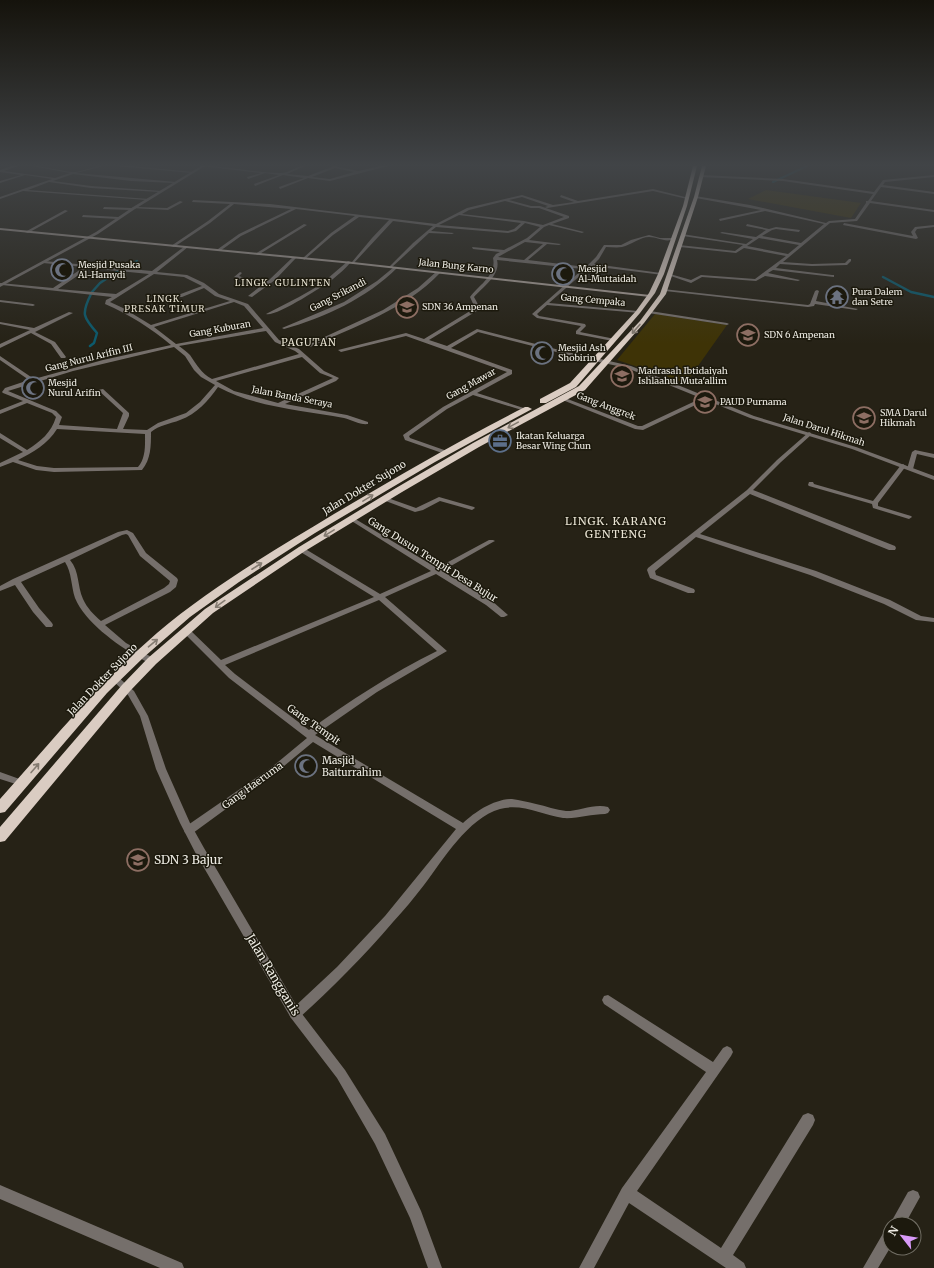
<svg xmlns="http://www.w3.org/2000/svg" width="934" height="1268" font-family="Merriweather,serif">
  <rect width="100%" height="100%" fill="#262216"/>
  <!-- green -->
  <path fill="#3e3306" d="M766,190L861,203L851,218L748,199Z
    M655,314L727,325L686,383L617,360Z"/>
  <g fill="none" stroke-linecap="round" stroke-linejoin="round">
    <!-- stream-far1 -->
    <path stroke="#0c5a6c" stroke-width="2" d="M773,182L807,166"/>
    <!-- stream -->
    <path stroke="#0c5a6c" stroke-width="2.5" d="M124,268L137,261
      M883,277L911,292L934,297
      M92,292L100,283L118,271
      M90,346L94,343L97,333C83,317 81,314 91,294"/>
    <!-- minor -->
    <path fill="#756f6b" fill-rule="evenodd" d="M12,166H18L4,171L55,178L70,173L32,166C46,166 63,172 74,172C83,172 93,166 103,166L76,173L176,182L174,183L131,181L73,174L53,181L91,186L162,191L160,192L91,188L49,182L28,190L149,199L147,200L23,191L0,199V197L52,179L25,175L0,183V181L21,175L0,172V170Z
      M116,166H131L194,172L192,173Z
      M202,166C229,166 255,173 281,173C289,173 296,166 305,166L287,174L308,176L334,166L358,171L381,166H388L330,181L308,178L280,189L279,187L304,178L283,175L255,186L254,184L279,175L265,173L248,179L247,177L261,173ZM335,168L354,172L330,179L312,177Z
      M701,175L783,179L874,192L883,180L934,175V177L885,182L883,185L934,192V194L881,187L871,201L934,210V212L870,203L857,221L830,223L783,262L812,264L845,263L849,259H851V261L847,265L812,266L780,264L776,268L832,275H834V277L773,270L768,273L800,280L798,281L765,276L756,281L702,277L691,283L668,275L670,274L691,280L701,275L755,279L786,256L744,248L736,253L680,247L679,245L735,251L743,245L683,236L682,234L746,244L753,239L720,233L722,232L756,237L766,230L746,226L747,224L769,229L776,227L800,230L799,232L776,229L772,230L762,236L801,243L824,224L765,211L720,221L719,219L761,210L696,198L695,196L750,205L826,223L829,221L855,219L866,203V201H868L873,194L783,181L700,177ZM759,238L799,245L788,254L747,246Z
      M653,189L689,198L687,199L653,191L547,208L545,207L548,206L522,197L509,200L531,206H540L569,216V218L552,224L584,232L582,233L549,225L544,227L529,240L561,244L559,245L547,244L528,260L586,267L596,257L604,245H621L631,240L649,235L660,238H672L674,239C665,243 658,237 649,237C640,237 631,245 622,247C617,248 611,247 606,247L599,259L594,264L661,273L663,274V275L591,266L549,303L638,311H640V313L547,305L537,314L539,316L585,324L586,326L580,332L615,339V341H613L576,334V331L581,326L537,318L532,314L583,269L497,260C501,275 483,287 474,297L480,308V309L429,340L447,346L477,329L599,360L596,362L478,332L451,348L512,370V374L477,393L530,410L525,411L473,395L447,409L409,436L410,438L447,451V453L445,454L405,440L403,435L443,407L507,372L406,336L341,352L338,350L406,333L424,339L475,308L470,297C479,285 497,275 493,258L496,254L500,252L473,249L472,247L504,250L527,238L540,227L525,223L516,231L508,233L436,227L431,231L454,233L452,234L429,233L391,268H390V266L413,243L433,226L393,221L353,264H352V262L372,238L389,220L359,217L333,235L304,260L303,258L331,233L355,216L296,209L241,236L220,251H218V249L239,234L291,209L234,204L210,223L174,247L171,246L208,221L230,204L192,202L193,200L270,204L436,224L467,208L522,195L553,205L574,202L560,197L561,195L578,201ZM505,201L531,208H539L564,217L543,225L524,221L462,214L469,210ZM459,215L521,223L514,229L508,231L439,225ZM525,242L543,244L524,260L498,257Z
      M180,201L183,202L168,210L132,208L134,207L167,208Z
      M104,207L131,208L133,209L131,210L103,209Z
      M65,210L68,211L28,233L25,232Z
      M83,215L118,217L120,218L118,219L82,217Z
      M844,223L913,236L911,232L915,227L934,225V227L917,229L915,232L918,238L916,239L843,225Z
      M304,224L307,225L258,255L255,254Z
      M185,246L188,247L157,272L187,275L204,283L219,294L248,304L279,340L299,349L324,371L339,378L336,381L285,404L347,415L368,422V424C360,425 352,420 344,418C302,410 257,408 218,387C208,401 197,414 180,420C170,424 159,425 151,432C151,446 151,459 142,470L54,472L36,470L13,462L0,467V463L23,452L0,438V433L27,450C41,441 51,433 56,417L52,413L27,403L0,414V410L23,401L3,393L2,392L5,388L29,380L0,360V356L34,379L103,360L171,345C152,329 129,314 105,304L106,300L112,297L2,285H0V283L53,288L84,267L43,263L42,262L44,261L152,271ZM89,268L149,274L116,294L58,289ZM154,274L184,277L202,286L178,295V297H182L204,288L215,296L230,301L151,325L123,308L110,302ZM234,302L244,306L263,328L176,344L154,327ZM266,331L275,342L295,351L299,354L212,379C201,373 197,365 190,355C187,352 183,349 179,346ZM174,347L185,356L194,370L201,377L215,385L200,402L186,413L158,423L147,430L123,429L129,416V413L103,389L98,390L123,413L117,429L59,425L62,417L56,411L8,391L73,371ZM302,357L320,373L333,378L278,403L234,391L216,381ZM57,429L145,434C145,445 146,458 138,467L54,468L37,466L18,460C33,452 48,444 57,429Z
      M293,257L296,258L275,280L252,297L248,296L266,282L247,281L234,277L240,272L242,273L239,276L247,279L269,280Z
      M348,261L351,262C346,268 339,274 333,279C324,286 274,318 266,314L299,297L320,285Z
      M394,267L397,268C367,298 324,318 284,329L282,328L344,302L377,281Z
      M436,272L440,273C406,309 354,327 310,347L305,346L383,310L418,288Z
      M663,289L808,305L810,304L815,291L817,290L819,291L816,301L858,309L856,310L815,304L814,306L808,307L665,291L663,290Z
      M0,300L33,304L35,305L33,306L0,302Z
      M650,311L727,323L729,324L727,325L648,313V311Z
      M69,312L73,313L35,332L55,342L66,357L65,358H61L51,344L31,333L0,348V344L30,330L0,324V322L34,328Z
      M706,396L708,397V399L643,430L635,429L560,399L565,398L638,426H642Z
      M809,432L811,433V435L781,462L753,490L895,546L896,548L895,550H889L750,494L700,534L816,571L890,600L921,616L934,618V622L916,620L884,604L810,575L696,537L655,571L656,575L694,589L695,591L694,593H688L650,578L647,570L648,568L747,490L777,460Z
      M915,450L934,454V458L917,454L913,469L912,470H908L907,469L912,452Z
      M903,464L906,466L878,503V506L911,516L912,517L909,519L873,508L872,504L809,486L808,485L809,482H813L814,484L873,501L901,465Z
      M385,497L416,508L439,497L474,507L475,508L472,510L440,501L423,510L415,512L383,500V498Z
      M352,517L437,568L489,540H493L495,541L493,542L442,571L492,601L508,615L504,617H501L486,605L436,574L385,597L447,651L377,692L315,735L463,823C475,812 494,799 512,799C520,800 528,802 536,804C546,806 556,810 566,811C580,811 595,803 608,807L610,810L608,813L605,814C591,814 577,819 563,818C542,815 522,803 500,809C468,818 443,860 424,885C414,898 404,910 393,922C364,956 332,988 299,1018L295,1019L291,1018L289,1014L291,1010L337,967L385,916L456,829L313,742L278,771L193,833L189,834L185,833L184,830L185,827L272,767L307,738L229,678L182,631L183,629H189L221,660L374,597L299,551L298,549L299,547H302L380,594L431,571L350,520V518ZM379,600L437,651C392,673 350,701 309,730L235,674L225,665Z
      M127,530L133,533L146,553L177,578L178,580L176,587L170,592L105,625L126,643L155,659L156,661L155,663C149,664 143,660 138,657C116,644 85,622 75,598C71,586 72,573 65,562L21,582L39,608L52,623L53,625L52,627H46L33,612L15,585L0,591V586L13,579L118,532ZM126,534L128,535L140,556L170,581L169,584L164,588L101,621C94,615 87,608 83,599C77,586 80,572 70,560L122,535Z
      M0,772L25,781L27,783L25,785L22,786L0,779Z
      M608,995L713,1062L723,1048L727,1046L731,1048L733,1052L731,1056L637,1191L721,1248L803,1115L808,1113L813,1115L815,1120L813,1125L733,1255L744,1263L746,1268H726L629,1203L594,1268H579L622,1188L706,1072L604,1004L602,1000L604,996Z
      M0,1185L182,1263L184,1268H160L0,1199Z
      M913,1190L918,1192L920,1197L905,1224H890L908,1192Z
      M890,1228V1248L878,1268H863L885,1230Z"/>
    <!-- tertiary -->
    <path fill="#756f6b" fill-rule="evenodd" d="M201,166H205L135,209L98,234L0,287V284L96,232L133,207Z
      M596,358L631,366L754,416L856,447L934,476V480L852,449L750,418L627,368L594,361L593,360Z
      M115,676L118,677L134,691L148,716L166,769L190,823L204,848L299,1010L345,1070L385,1134L421,1211L442,1268H428L410,1218L375,1144L337,1078L291,1018L196,854L180,823L156,769L140,716L128,695L111,679Z"/>
    <!-- secondary -->
    <path fill="#a59b94" fill-rule="evenodd" d="M0,228L353,262L650,295L652,296L650,297L353,264L0,230Z"/>
    <!-- trunk -->
    <path fill="#daccc2" fill-rule="evenodd" d="M693,166H697L687,206L664,274L655,293L640,313L576,387L546,403H540V399L570,383L636,311L649,293L658,274L683,206Z
      M702,166H706L698,197L666,294L644,323L585,390L479,447L402,492L305,551L213,613L156,664L130,691L5,841L0,842V827L122,685L148,658L205,609L299,547L396,488L473,443L579,386L640,321L660,294L694,197Z
      M525,407H528L532,409L435,462L315,533L239,582L190,617L144,657L107,693L5,812L0,813V799C51,742 99,683 157,633C211,587 273,551 334,514C397,477 460,440 525,407Z"/>
  </g>
  <!-- one-way arrows -->
  <defs><path id="oneway-shaft" d="M-6 0H5M1.5-3L5.5 0L1.5 3" fill="none" stroke-width="1.6" stroke-linecap="round" stroke-linejoin="round"/></defs>
  <g stroke="#847b71">
    <use href="#oneway-shaft" transform="translate(636 329) rotate(131)"/>
    <use href="#oneway-shaft" transform="translate(513 425) rotate(151)"/>
    <use href="#oneway-shaft" transform="translate(368 498) rotate(-31)"/>
    <use href="#oneway-shaft" transform="translate(329 533) rotate(149)"/>
    <use href="#oneway-shaft" transform="translate(257 566) rotate(-33)"/>
    <use href="#oneway-shaft" transform="translate(220 604) rotate(144)"/>
    <use href="#oneway-shaft" transform="translate(153 643) rotate(-40)"/>
    <use href="#oneway-shaft" transform="translate(35 768) rotate(-49)"/>
  </g>
  <!-- sky -->
  <linearGradient id="sky" x2="0" y2="1"><stop stop-color="#15130c"/><stop offset="0.48" stop-color="#414447"/><stop offset="1" stop-color="#414447" stop-opacity="0"/></linearGradient>
  <rect width="934" height="344" fill="url(#sky)"/>
  <!-- icons -->
  <defs>
    <g id="mosque-ring" transform="scale(1.15)"><circle r="9.5" fill="#1c190d" stroke="#6b7280" stroke-width="1.5"/><path d="M3.5-4.9A6 6 0 1 0 3.5 4.9A5 5 0 1 1 3.5-4.9Z" fill="#6b7280"/></g>
    <g id="temple-ring" transform="scale(1.15)"><circle r="9.5" fill="#1c190d" stroke="#6b7280" stroke-width="1.5"/><path d="M0-6L5-2H3V0L6.5 2.5H4V6H1.5V3h-3V6H-4V2.5H-6.5L-3 0V-2H-5Z" fill="#6b7280"/></g>
    <g id="school-ring" transform="scale(1.15)"><circle r="9.5" fill="#1c190d" stroke="#8d6e63" stroke-width="1.5"/><path d="M0-5L7-2L0 1L-7-2ZM-4 1L0 2.5L4 1V4Q0 6-4 4Z" fill="#8d6e63"/></g>
    <g id="office-ring" transform="scale(1.15)"><circle r="9.5" fill="#1c190d" stroke="#5c6f8a" stroke-width="1.5"/><path d="M-6-3h4V-5.5h4V-3h4V5H-6ZM-1-4.5V-3h2v-1.5ZM-6 0V1H6V0Z" fill="#5c6f8a"/></g>
  </defs>
  <g fill-rule="evenodd">
    <use href="#mosque-ring" x="62" y="270"/>
    <use href="#mosque-ring" x="563" y="274"/>
    <use href="#temple-ring" x="837" y="297"/>
    <use href="#school-ring" x="407" y="307"/>
    <use href="#school-ring" x="748" y="335"/>
    <use href="#mosque-ring" x="542" y="353"/>
    <use href="#school-ring" x="622" y="376"/>
    <use href="#mosque-ring" x="33" y="388"/>
    <use href="#school-ring" x="705" y="402"/>
    <use href="#school-ring" x="864" y="418"/>
    <use href="#office-ring" x="500" y="441"/>
    <use href="#mosque-ring" x="306" y="766"/>
    <use href="#school-ring" x="138" y="860"/>
  </g>
  <g text-anchor="middle" stroke-width="3" stroke-linejoin="round" paint-order="stroke">
    <!-- far-poi labels -->
    <g font-size="9" fill="#eeece4" stroke="#1c190d" text-anchor="start">
      <text x="78" y="268">Mesjid Pusaka<tspan x="78" dy="10">Al-Hamydi</tspan></text>
      <text x="578" y="272">Mesjid<tspan x="578" dy="10">Al-Muttaidah</tspan></text>
      <text x="852" y="295">Pura Dalem<tspan x="852" dy="10">dan Setre</tspan></text>
      <text x="422" y="310">SDN 36 Ampenan</text>
      <text x="764" y="338">SDN 6 Ampenan</text>
      <text x="558" y="351">Mesjid Ash<tspan x="558" dy="10">Shobirin</tspan></text>
      <text x="638" y="374">Madrasah Ibtidaiyah<tspan x="638" dy="10">Ishlaahul Muta'allim</tspan></text>
      <text x="48" y="386">Mesjid<tspan x="48" dy="10">Nurul Arifin</tspan></text>
      <text x="720" y="405">PAUD Purnama</text>
      <text x="880" y="416">SMA Darul<tspan x="880" dy="10">Hikmah</tspan></text>
      <text x="516" y="439">Ikatan Keluarga<tspan x="516" dy="10">Besar Wing Chun</tspan></text>
    </g>
    <!-- far-street labels -->
    <g font-size="9" fill="#eeece4" stroke="#1c190d">
      <text transform="translate(456 266) rotate(6)" y="3">Jalan Bung Karno</text>
      <text transform="translate(338 295) rotate(-27)" y="3">Gang Srikandi</text>
      <text transform="translate(593 300) rotate(5)" y="3">Gang Cempaka</text>
      <text transform="translate(220 329) rotate(-10)" y="3">Gang Kuburan</text>
      <text transform="translate(89 358) rotate(-14)" y="3">Gang Nurul Arifin III</text>
      <text transform="translate(471 384) rotate(-29)" y="3">Gang Mawar</text>
      <text transform="translate(292 397) rotate(11)" y="3">Jalan Banda Seraya</text>
      <text transform="translate(606 406) rotate(21)" y="3">Gang Anggrek</text>
      <text transform="translate(824 430) rotate(18)" y="3">Jalan Darul Hikmah</text>
    </g>
    <!-- far-neighbourhood labels -->
    <g font-size="9" letter-spacing="1" fill="#e9e4d4" stroke="#1c190d">
      <text x="283" y="286">LINGK. GULINTEN</text>
      <text x="165" y="302">LINGK.<tspan x="165" dy="10">PRESAK TIMUR</tspan></text>
    </g>
    <!-- far-quarter labels -->
    <g font-size="10" letter-spacing="1" fill="#e9e4d4" stroke="#1c190d">
      <text x="309" y="346">PAGUTAN</text>
    </g>
    <!-- street labels -->
    <g font-size="10" fill="#eeece4" stroke="#1c190d">
      <text transform="translate(364 487) rotate(-31)" y="4">Jalan Dokter Sujono</text>
      <text transform="translate(433 559) rotate(32)" y="4">Gang Dusun Tempit Desa Bujur</text>
      <text transform="translate(102 679) rotate(-46)" y="4">Jalan Dokter Sujono</text>
      <text transform="translate(314 724) rotate(35)" y="4">Gang Tempit</text>
      <text transform="translate(252 785) rotate(-36)" y="4">Gang Haeruma</text>
    </g>
    <!-- poi labels -->
    <g font-size="10" fill="#eeece4" stroke="#1c190d" text-anchor="start">
      <text x="322" y="764">Masjid<tspan x="322" dy="12">Baiturrahim</tspan></text>
    </g>
    <!-- neighbourhood labels -->
    <g font-size="11" letter-spacing="1" fill="#e9e4d4" stroke="#1c190d">
      <text x="616" y="525">LINGK. KARANG<tspan x="616" dy="13">GENTENG</tspan></text>
    </g>
    <!-- near-poi labels -->
    <g font-size="12" fill="#eeece4" stroke="#1c190d" text-anchor="start">
      <text x="154" y="864">SDN 3 Bajur</text>
    </g>
    <!-- near-street labels -->
    <g font-size="12" fill="#eeece4" stroke="#1c190d">
      <text transform="translate(273 975) rotate(59)" y="4">Jalan Rangganis</text>
    </g>
  </g>
  <!-- north arrow -->
  <g transform="translate(902 1236) rotate(301)"><circle r="19" fill="#1c190d" stroke="#706d63"/>
  <path d="M0-3L7 15L0 10L-7 15Z" fill="#d89af8"/>
  <text y="-6" font-size="11" font-weight="bold" text-anchor="middle" fill="#eeece4">N</text>
  </g>
</svg>
